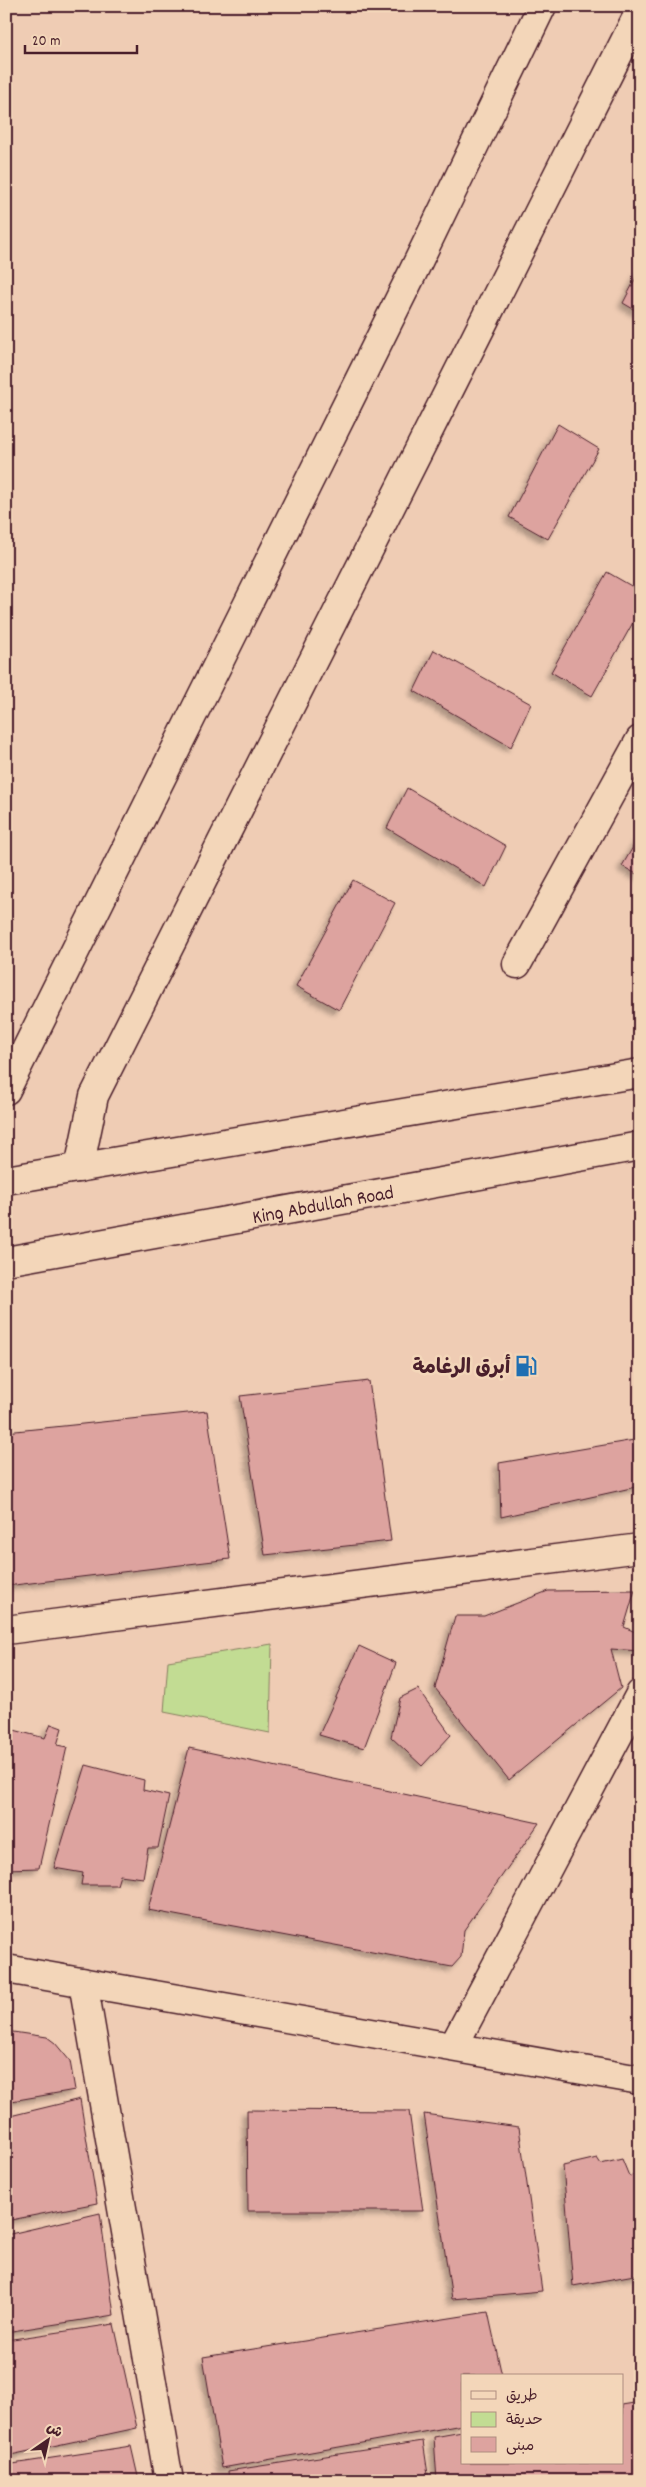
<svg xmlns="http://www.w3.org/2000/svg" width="646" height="2487" font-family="Dekko,'Playpen Sans Arabic',sans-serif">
  <defs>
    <filter id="shadow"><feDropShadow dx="-4.5" dy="4.5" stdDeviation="2.5" flood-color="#0004"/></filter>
  </defs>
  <rect width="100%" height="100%" fill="#efccb4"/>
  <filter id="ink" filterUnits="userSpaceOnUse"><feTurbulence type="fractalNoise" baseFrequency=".02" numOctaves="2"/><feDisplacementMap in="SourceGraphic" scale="10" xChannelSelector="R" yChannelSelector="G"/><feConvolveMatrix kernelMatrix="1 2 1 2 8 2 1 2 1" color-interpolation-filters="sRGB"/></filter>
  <g filter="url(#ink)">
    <!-- green -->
    <path fill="#c2dc93" stroke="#867e5f" d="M272,1644L270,1733L164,1712L168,1661Z"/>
    <!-- building -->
    <path fill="#dda39f" stroke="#4a1f2b" filter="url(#shadow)" d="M640,270V313L623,303Z
      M558,424L599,449L548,539L509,517Z
      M607,572L640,591V610L592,696L551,672Z
      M434,650L531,704L511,747L414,691Z
      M407,788L506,846L486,887L387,828Z
      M640,835V876L622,866Z
      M353,880L395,903L339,1010L296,986Z
      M369,1381L391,1541L265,1555L240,1396Z
      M207,1411L230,1559L6,1586V1432Z
      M640,1439V1486L501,1517L499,1463Z
      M635,1590L624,1627L640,1634V1651L611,1649L621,1688L509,1780L435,1688L455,1616H484L548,1591Z
      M359,1646L396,1663L364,1748L319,1735Z
      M418,1689L451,1735L422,1766L391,1737L400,1698Z
      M51,1724L62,1728L57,1745L67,1747L39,1868L6,1869V1728L45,1738Z
      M189,1748L539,1823L464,1930L461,1957L452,1967L148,1910Z
      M86,1765L144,1780L143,1790L169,1796L158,1848H148L143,1878L120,1875L117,1885H81L83,1873L54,1868Z
      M6,2031L47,2037L55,2043L70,2061L75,2090L6,2102Z
      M80,2099L97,2203L6,2221V2117Z
      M247,2110L409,2111L423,2211H248Z
      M424,2114L519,2127L542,2291L452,2299Z
      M597,2158L601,2164L622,2159L629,2176L640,2174V2274L573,2286L563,2166Z
      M100,2213L114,2315L6,2332V2235Z
      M488,2312L502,2376H462V2425L222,2468L203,2357Z
      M114,2324L137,2428L6,2456V2340Z
      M640,2402V2481H437L434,2437L462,2432V2463H622V2405Z
      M423,2441L429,2481H229L228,2471Z
      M131,2446L139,2481H6V2465Z"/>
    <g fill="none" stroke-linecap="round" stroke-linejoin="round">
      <!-- street casing -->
      <g stroke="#4a1f2b" stroke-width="31">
        <path id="street" d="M517,964L640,740
          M6,1090L412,274L542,6
          M79,1168L94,1096L640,11
          M6,1630L640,1548
          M6,1969L640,2080
          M83,1982L169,2481
          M453,2047L640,1694"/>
      </g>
      <!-- highway casing -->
      <g stroke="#4a1f2b" stroke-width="31">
        <g id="highway">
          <path d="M6,1180L640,1073"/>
          <path id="s1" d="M6,1261L640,1146"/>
        </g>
      </g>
      <!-- street -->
      <use href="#street" stroke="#f3d6b9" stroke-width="28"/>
      <!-- highway -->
      <use href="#highway" stroke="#f3d6b9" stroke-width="28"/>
    </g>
  </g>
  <!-- icons -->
  <defs>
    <g id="fuel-bare" transform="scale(1.725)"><path d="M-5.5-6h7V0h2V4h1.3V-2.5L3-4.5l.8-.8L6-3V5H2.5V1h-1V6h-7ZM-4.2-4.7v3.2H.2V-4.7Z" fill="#1f6fb2" stroke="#f3d6b9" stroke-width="2.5" paint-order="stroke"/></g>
  </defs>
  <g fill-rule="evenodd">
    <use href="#fuel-bare" x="526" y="1366"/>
  </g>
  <g text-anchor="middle" stroke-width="5" stroke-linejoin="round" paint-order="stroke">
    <!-- street labels -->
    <g font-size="20" fill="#4a1f2b" stroke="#f3d6b9">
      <text dy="7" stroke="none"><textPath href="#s1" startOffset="322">King Abdullah Road</textPath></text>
    </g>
    <!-- poi labels -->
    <g font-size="20" font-weight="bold" fill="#4a1f2b" stroke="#f3d6b9" text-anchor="end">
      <text x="510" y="1373">أبرق الرغامة</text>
    </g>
  </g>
  <!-- margin -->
  <rect width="646" height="2487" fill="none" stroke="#f3d6b9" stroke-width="25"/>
  <rect x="12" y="12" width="621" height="2462" fill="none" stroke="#4a1f2b" stroke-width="2" filter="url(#ink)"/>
  <!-- legend -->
  <rect x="461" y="2374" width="162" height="90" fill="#f3d6b9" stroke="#af8d80"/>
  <rect x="471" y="2391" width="25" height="8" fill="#f3d6b9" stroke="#af8d80"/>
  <text x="506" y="2400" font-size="15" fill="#4a1f2b">طريق</text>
  <rect x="471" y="2412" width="25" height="15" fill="#c2dc93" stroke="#af8d80"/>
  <text x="506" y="2424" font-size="15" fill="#4a1f2b">حديقة</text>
  <rect x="471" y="2437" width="25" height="15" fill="#dda39f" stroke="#af8d80"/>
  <text x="506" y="2450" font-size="15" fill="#4a1f2b">مبنى</text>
  <!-- north arrow -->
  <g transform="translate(48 2440) rotate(34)" stroke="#f3d6b9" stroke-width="4" paint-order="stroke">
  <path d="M0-4L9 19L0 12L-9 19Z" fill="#4a1f2b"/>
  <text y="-8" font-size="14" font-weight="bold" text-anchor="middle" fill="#4a1f2b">ش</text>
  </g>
  <!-- scale -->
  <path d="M25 45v8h112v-8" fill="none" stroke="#4a1f2b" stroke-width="2.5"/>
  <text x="32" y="45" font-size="15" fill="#4a1f2b" stroke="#f3d6b9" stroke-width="4" paint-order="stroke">20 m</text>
</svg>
